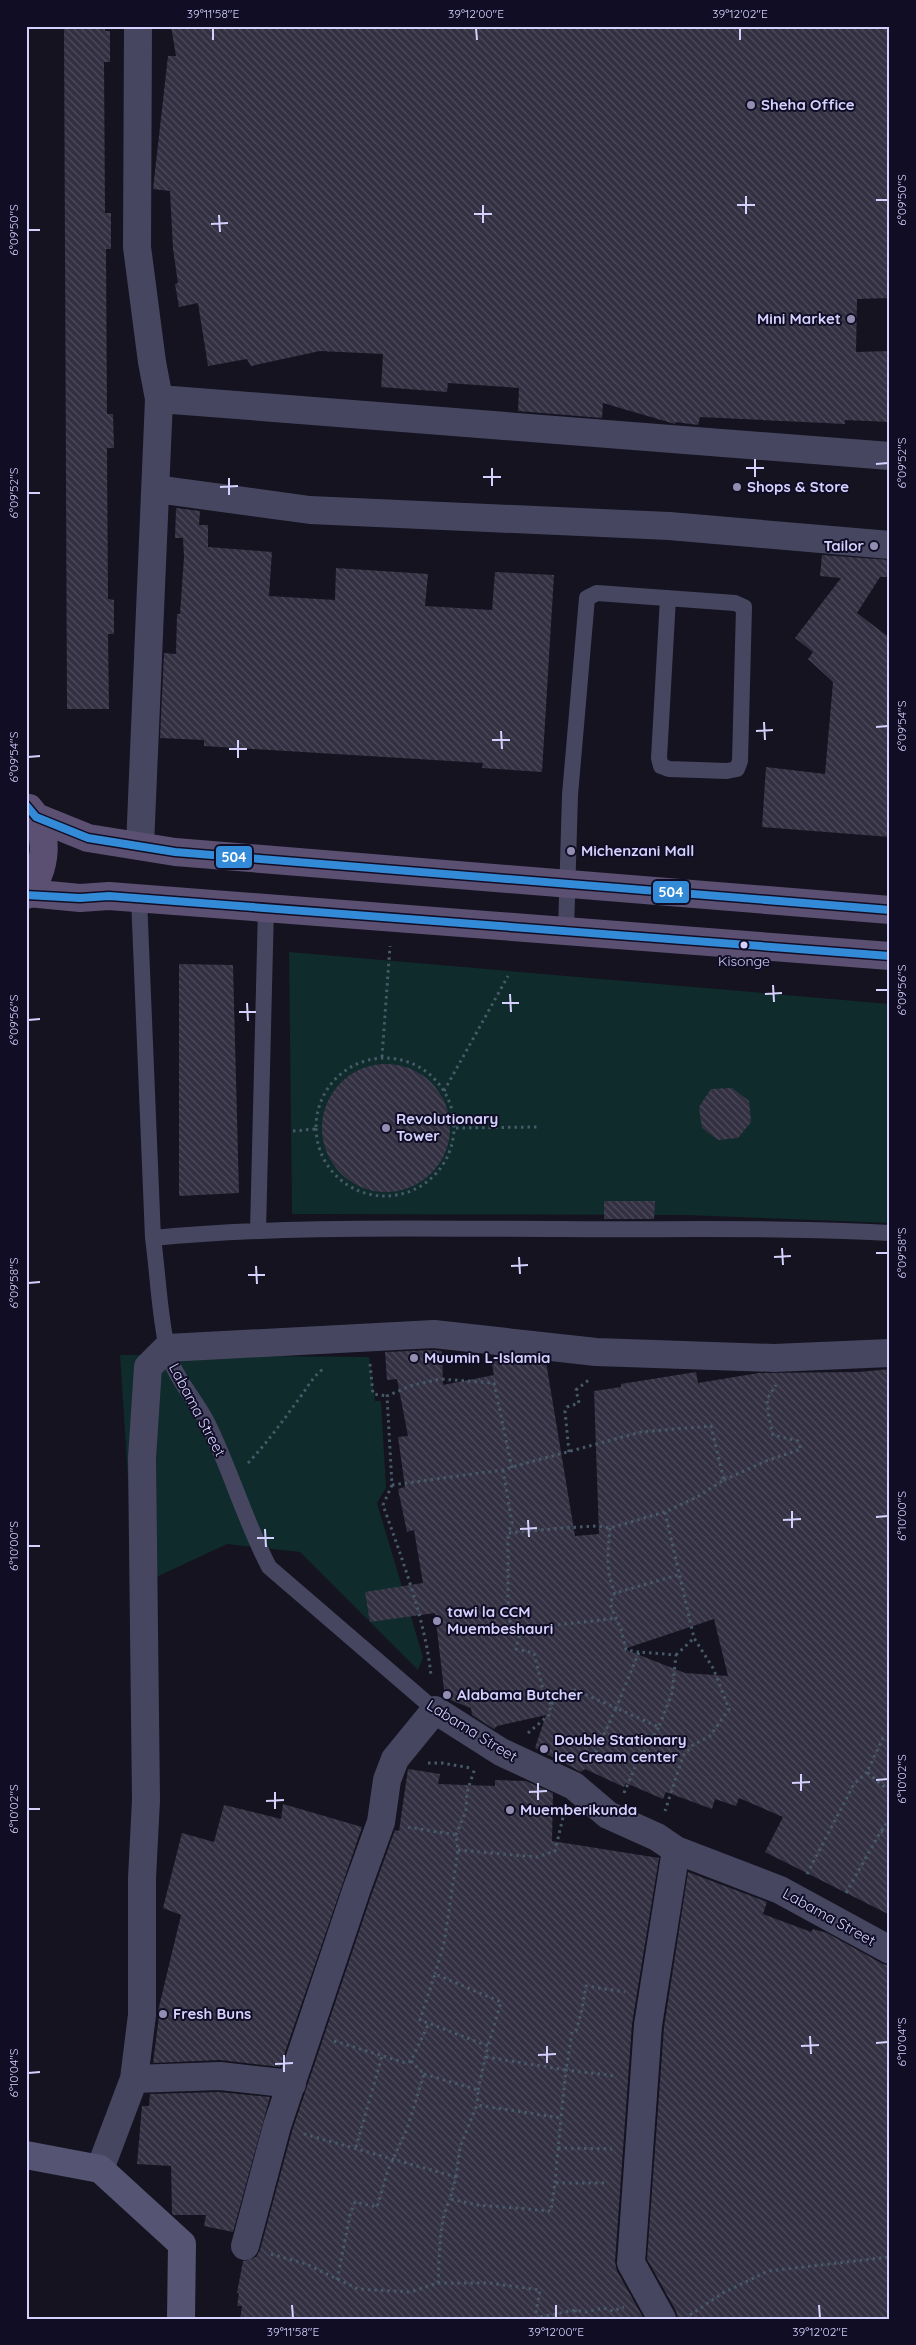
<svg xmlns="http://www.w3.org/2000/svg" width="916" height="2345" font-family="Quicksand,sans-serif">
  <defs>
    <pattern id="building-back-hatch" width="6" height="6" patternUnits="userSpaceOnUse" patternTransform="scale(1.25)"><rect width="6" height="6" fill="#323041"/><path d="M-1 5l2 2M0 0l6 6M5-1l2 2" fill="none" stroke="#4f4d5e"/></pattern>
  </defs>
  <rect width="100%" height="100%" fill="#14131f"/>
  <!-- green -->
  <path fill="#102b2b" d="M289,952L890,1004V1223L686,1215L292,1214Z
    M120,1355L369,1357L375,1401H381L386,1488L377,1503L423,1657L418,1670L300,1552L227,1544L135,1587Z"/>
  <!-- building -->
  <path fill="url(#building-back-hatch)" fill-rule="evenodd" d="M64,26H105V31H110V62H104L105,213H111V249H106L107,414H113L114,448H107L108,599L114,600V634H108L109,709H67Z
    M171,26L890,27V298L857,299L856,352L890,351V422L845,420V424L700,417L698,425L676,422L675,424L603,403L602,418L518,411L519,388L448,383L447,392L381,387L383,354L320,351L251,366L247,359L208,366L198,303L179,307L175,284L178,283L173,249L170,191L153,189L168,56H176Z
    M176,508L200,511L199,525H208V547L272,552L269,596L335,600L336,568L428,574L425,606L492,610L495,572L554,575L542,772L482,768L483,763L204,746V740L160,738L164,653L176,654L177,614H180L184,557L183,538H175Z
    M822,555L890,560V577H880L857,613L890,638V837L762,827L766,767L825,774L833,682L808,659L813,652L795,638L841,578L820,576Z
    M179,964L233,965L239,1193L179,1196Z
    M322 1128a64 64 0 1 1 128 0a64 64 0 1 1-128 0Z
    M732,1088L749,1101L751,1122L738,1138L718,1140L702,1128L699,1107L711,1089Z
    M604,1201H655L654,1219H604Z
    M434,1350L442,1351L443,1385L494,1375L491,1359L502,1357L546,1362L575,1536L599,1534L594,1391L621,1387V1384L696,1372L698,1383L759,1373L859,1372L890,1369V1915L765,1852L783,1817L739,1798L736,1806L715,1799L712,1809L666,1792L663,1799L626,1783L624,1787L585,1769L581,1772L535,1748L546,1715L497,1726L494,1729L472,1715L471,1708L445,1698L435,1613L370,1622L365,1592L423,1583L414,1530L407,1532L398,1489L405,1487L398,1437L408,1436L397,1379L387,1380L385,1352ZM714,1619L728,1676L685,1673L624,1649Z
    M408,1769L440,1774L438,1784L495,1786V1780L526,1781L553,1793L552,1841L659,1858L632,2024L615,2262L617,2271L644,2319H240L242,2306H237L239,2293H237L243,2261L256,2257L260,2250L292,2131L371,1896L395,1830L399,1831Z
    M283,1804L362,1827L280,2067L220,2060L153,2063L159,2016L158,2011L181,1915L163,1908L182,1833L214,1842L224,1805L281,1819Z
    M688,1872L767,1902L763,1914L811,1932L813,1929L827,1933L883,1964L890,1966V2319H678L676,2311L647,2259L664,2027Z
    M219,2092L270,2097L233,2232L204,2226L206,2215H174L172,2213L171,2166L137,2164L142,2106H149L150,2094Z"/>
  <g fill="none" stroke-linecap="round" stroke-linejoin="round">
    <!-- path -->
    <path stroke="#475a69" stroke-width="3" stroke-dasharray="2.5 4" stroke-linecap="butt" d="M382,1057L390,946
      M316 1127a69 69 0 1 1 138 0a69 69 0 1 1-138 0Z
      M444,1091L508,976
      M456,1128L537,1127
      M293,1131L315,1129
      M370,1364L373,1394L387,1396
      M569,1452L565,1411L567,1407L579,1403L576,1390L590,1379
      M248,1463C268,1442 284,1419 301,1396C309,1385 312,1378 323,1369
      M512,1468L494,1383L440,1379L410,1386L387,1396L392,1485L503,1470L523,1464L641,1432L711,1426L724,1480L697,1497L665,1512L694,1638L713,1668L729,1709L710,1736L693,1745L683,1756L665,1811
      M503,1470L512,1523L508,1533
      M724,1480L766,1461L801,1449L798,1441L773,1435L769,1418L767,1399L776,1385
      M392,1485L383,1505C401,1556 426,1622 431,1676
      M610,1528C608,1550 605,1572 615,1593
      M520,1633C551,1623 584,1623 617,1618
      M639,1652L626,1650L621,1629L611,1607L612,1597L615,1593L678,1575
      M676,1655L694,1638
      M551,1704L545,1698L534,1653L516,1649L520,1633L508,1619V1533L563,1528L597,1526L610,1528L665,1512
      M528,1733L549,1715L551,1704L575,1690L616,1708L639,1652L676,1655L672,1693L659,1727L616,1708L590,1765
      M890,1738H883L867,1772L890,1792
      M428,1763H442L471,1768
      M624,1793L637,1763L659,1727
      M408,1827L456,1835L458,1850L444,1943L435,1974
      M881,1831L890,1835
      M456,1835L466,1810L467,1792L475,1768
      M458,1850L537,1857L555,1851L564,1813
      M807,1874L854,1784L867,1772
      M846,1893L881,1831L890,1818
      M334,2041L406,2063L411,2061L428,2025
      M486,2057L566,2070L572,2032L576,2031L581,2014L586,1986L625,1992
      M424,2074L478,2090L477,2105
      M478,2090L488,2046L420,2020L435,1974L501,2002L488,2046
      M304,2134L456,2177L450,2199L478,2205L551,2211L555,2183H608
      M356,2147L382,2056
      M558,2148L612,2149
      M456,2177L460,2147L477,2105L561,2118L566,2070L617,2076
      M555,2183L561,2118
      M271,2254L306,2264L358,2289L410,2292L438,2283H489L540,2290L535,2318L575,2310L585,2312L604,2308L613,2311L624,2307
      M337,2280L350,2215L355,2202L377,2207L388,2170L407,2129L424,2074L411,2061
      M438,2283C440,2256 438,2223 450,2199
      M575,2310L577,2319
      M690,2315L723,2293L768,2271L890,2257"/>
    <!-- lane -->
    <path stroke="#464661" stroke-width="16" d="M139,898L153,1238C289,1225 425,1229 561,1229C670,1230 781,1227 890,1233
      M566,931L570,795L587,598L597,593L735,603L744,607L740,761L737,769L727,771L669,769L661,766L659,758L668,598
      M258,1231L266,907
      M153,1238C158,1274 159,1312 167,1348C173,1377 195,1398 208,1424C231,1471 245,1521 269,1567L435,1710"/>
    <!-- street -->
    <path stroke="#464661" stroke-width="28" d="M138,26L137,247L152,362L159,399
      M156,489L310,510L669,526L890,545
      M140,846L159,399L890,456
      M134,2079L142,2015V1878L146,1800L142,1458L148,1367L167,1348L434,1334L596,1352L774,1358L890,1353
      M100,2169L134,2079L220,2076L292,2084
      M245,2246L277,2126L356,1891L381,1822L387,1780L395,1759L435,1710L501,1752L574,1786L608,1815L657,1837L676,1850L780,1890L890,1950
      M662,2319L631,2263L648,2025L676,1850"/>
    <!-- secondary -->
    <path stroke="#555473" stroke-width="28" d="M26,2155L100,2169L182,2244L181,2319"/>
    <!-- primary -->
    <path stroke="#5b5072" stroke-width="28" d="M36,817L88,838L175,852L890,910
      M28,893L80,898L109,896L890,956
      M26,895C47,870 51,833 29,808"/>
    <!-- bus-1 casing -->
    <g stroke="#100d25" stroke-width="11">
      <path id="bus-1" d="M26,805L36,817L88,838L175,852L890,910
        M26,895L80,898L109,896L890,956"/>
    </g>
    <!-- bus-1 -->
    <use href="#bus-1" stroke="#338bd7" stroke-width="8"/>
  </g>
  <!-- ticks -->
  <path fill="none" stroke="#d4d1ff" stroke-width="2" d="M213,28V40M476,28L477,40M740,28V40M746,196V214M876,200H888M483,205V223M737,205H755M474,214H492M219,215L220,232M211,224L228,223M28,230H40M755,459V477M876,464L888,463M492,468V486M746,468H764M483,477H501M229,478V495M220,487L238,486M28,493H40M764,722L765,740M876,727L888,726M501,731L502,749M756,731L773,730M238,740V758M492,740H510M229,749H247M28,757L40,756M773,985L774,1002M876,990H888M510,994L511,1012M765,994L782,993M247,1003L248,1021M502,1003H519M239,1012H256M28,1020L40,1019M782,1248L783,1265M876,1253H888M519,1257L520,1274M774,1257L791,1256M256,1266L257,1284M511,1266L528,1265M248,1275H265M28,1283L40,1282M792,1511V1528M876,1517L888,1516M528,1520L529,1537M783,1520L801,1519M265,1529L266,1547M520,1529L537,1528M257,1538H274M28,1546H40M801,1774V1791M876,1780L888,1779M538,1783V1800M792,1783L810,1782M275,1792V1809M529,1792L547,1791M266,1801L284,1800M28,1809H40M810,2036L811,2054M876,2043L888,2042M547,2046V2063M801,2046L819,2045M284,2055V2072M538,2055L556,2054M275,2064L293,2063M28,2073L40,2072M292,2305L293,2318M556,2305V2318M819,2305L820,2318"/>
  <!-- markers -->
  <g fill="#918eb1" stroke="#100d25" stroke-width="2">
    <circle cx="751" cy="105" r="5"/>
    <circle cx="851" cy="319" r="5"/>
    <circle cx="737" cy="487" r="5"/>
    <circle cx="874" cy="546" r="5"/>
    <circle cx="571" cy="851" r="5"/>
    <circle cx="386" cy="1128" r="5"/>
    <circle cx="414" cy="1358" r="5"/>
    <circle cx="437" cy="1621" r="5"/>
    <circle cx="447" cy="1695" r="5"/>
    <circle cx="544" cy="1749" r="5"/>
    <circle cx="510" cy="1810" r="5"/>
    <circle cx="163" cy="2014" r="5"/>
  </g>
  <circle fill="#d4d1ff" stroke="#100d25" stroke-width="2" cx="744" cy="945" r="4.5"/>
  <g text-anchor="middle" stroke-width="4" stroke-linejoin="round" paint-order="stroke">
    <!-- bus labels -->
    <g font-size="14" fill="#d4d1ff" stroke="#100d25">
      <text x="744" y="966">Kisonge</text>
    </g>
    <!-- poi labels -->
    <g font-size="15" font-weight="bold" fill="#d4d1ff" stroke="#100d25" text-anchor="start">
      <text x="761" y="110">Sheha Office</text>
      <text x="841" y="324" text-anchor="end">Mini Market</text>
      <text x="747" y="492">Shops &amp; Store</text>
      <text x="864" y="551" text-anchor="end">Tailor</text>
      <text x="581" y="856">Michenzani Mall</text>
      <text x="396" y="1124">Revolutionary<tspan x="396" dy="17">Tower</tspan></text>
      <text x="424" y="1363">Muumin L-Islamia</text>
      <text x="447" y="1617">tawi la CCM<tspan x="447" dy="17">Muembeshauri</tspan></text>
      <text x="457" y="1700">Alabama Butcher</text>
      <text x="554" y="1745">Double Stationary<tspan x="554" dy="17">Ice Cream center</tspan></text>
      <text x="520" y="1815">Muemberikunda</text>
      <text x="173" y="2019">Fresh Buns</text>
    </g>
    <!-- street labels -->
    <g font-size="15" fill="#d4d1ff" stroke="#100d25">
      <text transform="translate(197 1410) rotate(62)" y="5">Labama Street</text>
      <text transform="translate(472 1731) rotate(32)" y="5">Labama Street</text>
      <text transform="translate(829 1917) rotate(29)" y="5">Labama Street</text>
    </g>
  </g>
  <g stroke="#100d25" stroke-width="2">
    <rect x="215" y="845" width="38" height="24" rx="5" fill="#338bd7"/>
    <rect x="652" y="880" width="38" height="24" rx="5" fill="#338bd7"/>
  </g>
  <g font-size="14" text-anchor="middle" font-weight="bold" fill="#fff">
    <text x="234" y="862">504</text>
    <text x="671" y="897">504</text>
  </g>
  <!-- border -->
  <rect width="916" height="2345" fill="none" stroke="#100d25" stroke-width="55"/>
  <rect x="28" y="28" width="860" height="2290" fill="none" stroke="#d4d1ff" stroke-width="2"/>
  <g font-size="12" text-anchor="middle" fill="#d4d1ff">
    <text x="213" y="18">39°11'58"E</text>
    <text x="476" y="18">39°12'00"E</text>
    <text x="740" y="18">39°12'02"E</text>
    <text transform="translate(902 200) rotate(-90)" y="4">6°09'50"S</text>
    <text transform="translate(14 230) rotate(-90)" y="4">6°09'50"S</text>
    <text transform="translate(902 463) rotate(-90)" y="4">6°09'52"S</text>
    <text transform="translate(14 493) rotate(-90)" y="4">6°09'52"S</text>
    <text transform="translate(902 726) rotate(-90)" y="4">6°09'54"S</text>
    <text transform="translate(14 757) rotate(-90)" y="4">6°09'54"S</text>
    <text transform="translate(902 990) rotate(-90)" y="4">6°09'56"S</text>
    <text transform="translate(14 1020) rotate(-90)" y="4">6°09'56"S</text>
    <text transform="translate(902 1253) rotate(-90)" y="4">6°09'58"S</text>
    <text transform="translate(14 1283) rotate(-90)" y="4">6°09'58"S</text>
    <text transform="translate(902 1516) rotate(-90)" y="4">6°10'00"S</text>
    <text transform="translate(14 1546) rotate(-90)" y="4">6°10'00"S</text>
    <text transform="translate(902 1779) rotate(-90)" y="4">6°10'02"S</text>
    <text transform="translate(14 1809) rotate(-90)" y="4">6°10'02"S</text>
    <text transform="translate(902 2042) rotate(-90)" y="4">6°10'04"S</text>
    <text transform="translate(14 2073) rotate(-90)" y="4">6°10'04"S</text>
    <text x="293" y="2336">39°11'58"E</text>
    <text x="556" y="2336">39°12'00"E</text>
    <text x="820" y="2336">39°12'02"E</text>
  </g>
</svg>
